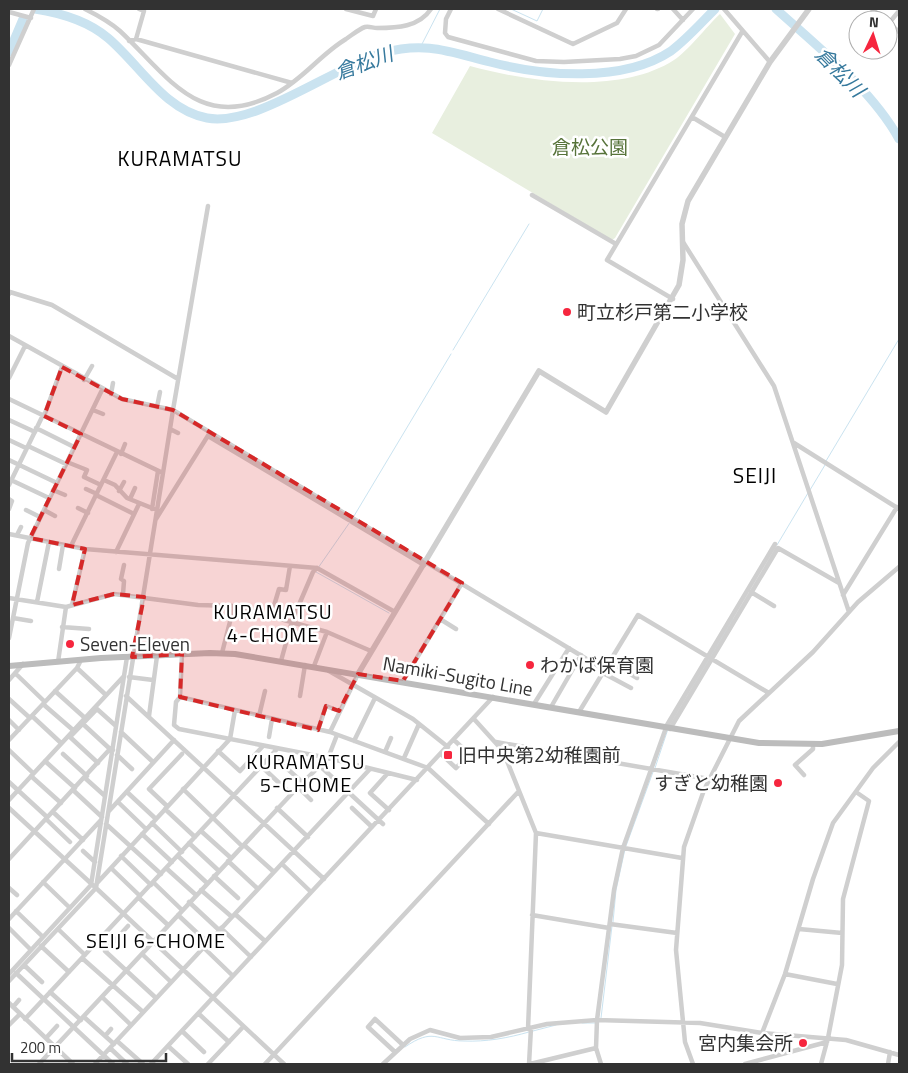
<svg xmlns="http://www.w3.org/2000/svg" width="908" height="1073" font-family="'Titillium Web','Noto Sans JP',sans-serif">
  <rect width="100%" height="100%" fill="#fff"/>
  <!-- green -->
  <path fill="#e8efdf" d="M720,14L735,34L615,238L612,240L432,133L470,66C529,82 620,95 674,60C688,51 706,27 720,14Z"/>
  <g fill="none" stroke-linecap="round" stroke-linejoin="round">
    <!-- stream -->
    <path stroke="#cae3f0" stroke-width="1" d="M511,9L537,21L543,9
      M421,46L440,9
      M453,350L529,224
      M826,461L899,339
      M810,490L825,465
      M354,516L451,354
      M777,545L808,493
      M318,568L350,522
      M316,572L389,613
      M692,687L733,619
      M655,768L668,729
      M626,846L653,772
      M613,922L616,890L625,849
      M601,1018L612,926
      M582,1023H596
      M533,1031L556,1025
      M405,1047C434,1027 436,1041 464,1041C486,1042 508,1038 529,1032"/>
    <!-- river -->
    <path stroke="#cae3f0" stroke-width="9" d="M35,9C61,13 88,21 108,38C140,65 164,110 207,118C256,127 333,67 383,53C425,41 450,52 490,62C543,76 623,83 671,51C687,39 701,23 715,9
      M776,9C818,47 872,90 899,139
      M9,52L23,19"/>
    <!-- minor -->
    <path stroke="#cfcfcf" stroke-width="4.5" d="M85,9C97,15 110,22 120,31C169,77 200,134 277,93C303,79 321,54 346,39C352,35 359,29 365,27C369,26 373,28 377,28C397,28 419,27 431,9
      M346,9L373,16L376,9
      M451,9L446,19L445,33L448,37L536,61L564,62L620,59L636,56L659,45L693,9
      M498,9L573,44L617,23L626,9
      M657,9H658
      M673,9L683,20
      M724,9L770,62
      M872,9L885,20
      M9,12L31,18
      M888,22L899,32
      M889,23L899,11
      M136,39L144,11L139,9
      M129,41L136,39L292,83
      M9,65L34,9
      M692,117L725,137
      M532,195L616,244
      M683,242L774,386L849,612
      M9,294L10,292L52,305L178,379
      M673,299L607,260L742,32
      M9,336L122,399L173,410L208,206
      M9,378L25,346
      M84,380L92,366
      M111,394L113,383
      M9,399L163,473L96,888L284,1064
      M157,407L160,392
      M93,410L103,414
      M44,416L62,367
      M9,420L35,432
      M36,428L74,447
      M170,429L178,433
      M208,436L349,520
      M9,440L26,448
      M794,443L899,509
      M28,446L66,464
      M121,454L125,444
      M9,460L57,483
      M67,462L87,470L84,477L101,485
      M163,473L173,410L605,670
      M11,480L49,498
      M104,480L115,485L127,498L157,510
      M9,485L43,415
      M86,489L97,494
      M53,490L65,495
      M119,491L124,482
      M96,495L134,514
      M9,499L12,501L9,509
      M130,499L135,488
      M78,508L88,513
      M152,509L158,471
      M26,510L40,517
      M44,510L55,516
      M156,519L209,434
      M352,522L424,565
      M9,534L85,549L317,568L395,612
      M17,535L21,527
      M71,546L117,452
      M116,552L139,504
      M59,569L63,545
      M751,592L774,606
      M123,594L124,581L121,579L124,565
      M843,595L897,507
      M9,598L66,607L114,594L198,605L234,606L327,632L371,651
      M37,602L49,542
      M72,605L85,549
      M271,616L279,589L286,590L290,566
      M13,618L31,621
      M440,619L456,629
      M62,627L89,629
      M9,638L28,543L102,390
      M222,653L234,606
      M182,654L180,697L330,732L428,768L489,824
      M281,661L292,621L313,572L317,568
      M58,662L66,607
      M610,662L637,678
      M314,666L327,632
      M77,668L106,695
      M329,671L413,719L448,747
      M15,673L45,702
      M603,673L631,688
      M129,677L153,680
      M9,680L23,664
      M403,681L462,583
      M55,691L85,718
      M126,696L324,879
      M300,696L305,665
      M180,697L176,702L174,725L179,729L328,758L417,780
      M9,699L30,718
      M43,704L73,730
      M534,704L569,648
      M551,707L581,655
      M579,712L638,615L769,693
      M32,716L61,743
      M149,716L157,656
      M259,716L265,691
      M474,719L503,751L536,833L528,1029
      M9,720L19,730
      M83,724L110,749
      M670,729L778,548L839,583
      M318,730L326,706L339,711
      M121,732L153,762
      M330,732L358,674
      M269,737L272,719
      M9,740L77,668L81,660
      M354,741L375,698
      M496,742L709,779
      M9,750L33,773
      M218,751L240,771L263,746
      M385,752L391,738
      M63,754L87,776
      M441,754L456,768L469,754L454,740
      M117,755L132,769
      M272,755L302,782
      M404,758L419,724
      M45,761L75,788
      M98,763L70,737L97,709L116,726
      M261,766L291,794
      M320,766L383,824
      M388,773L370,793L389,810
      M804,775L795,765L813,749V744
      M31,776L61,803
      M85,778L105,796
      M9,782L47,817
      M298,787L311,800
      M183,789L242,846
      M73,790L102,817
      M127,792L156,819
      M9,800L124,676
      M118,802L146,829
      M167,806L149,789L182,754
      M9,808L96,888L9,981
      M277,808L308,837
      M352,808L372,827
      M165,809L195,837
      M109,811L174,740
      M53,812L83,840
      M46,819L70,842
      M152,823L182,852
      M106,824L161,874
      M201,831L231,858
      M536,833L682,858
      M142,834L172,862
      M189,843L219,871
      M244,845L274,872
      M83,851L95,862
      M121,856L151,885
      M178,856L207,883
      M9,859L110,749L113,750
      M228,861L258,889
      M282,864L311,892
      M111,868L140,896
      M166,868L196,895
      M214,876L238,898
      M43,882L70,908
      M98,882L230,739L235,710
      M153,882L182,910
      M9,888L17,895
      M201,890L232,917
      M139,898L168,925
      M189,902L219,930
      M16,911L43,937
      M235,914L265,941
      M178,915L208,943
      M532,915L609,928
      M9,919L101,820
      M610,924L677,933
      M128,926L105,951L156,998
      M9,928L31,950
      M221,928L251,957
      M58,929L85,955
      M799,929L842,933
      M41,946L69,972
      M203,947L233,976
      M142,954L171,982
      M82,958L143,1012
      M24,965L42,982
      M16,973L113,1064
      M9,974L91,885L127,657
      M785,974L837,984
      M50,992L81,1020
      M102,997L131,1025
      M9,1003L73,1064
      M13,1007L19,1000
      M199,1014L229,1042
      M84,1017L114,1044
      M25,1019L277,749
      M9,1025L20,1014
      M182,1031L204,1052
      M762,1033L785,974L813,879L833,823L873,768L899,742
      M105,1036L111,1029
      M46,1038L57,1026
      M117,1041L143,1064
      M168,1046L188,1064
      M110,1048L127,1064
      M395,1052L368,1027L375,1019L403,1045
      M39,1064L298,787L328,758L337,735
      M95,1064L370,769
      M151,1064L493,697
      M208,1064L243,1027
      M265,1064L519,791
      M383,1064L410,1039L430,1030L460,1038L491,1037L547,1024L597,1020L700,1023L762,1033L846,1040L899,1055
      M529,1064L531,1028
      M530,1064L596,1048
      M601,1064L596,1048L597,1020L614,890L623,848L667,725L775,544
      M693,1064L685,1042L676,950L684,847L704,790L739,721L813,652L858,602L899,567
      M745,1064L827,1042
      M821,1064L828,1038L842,965L843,899L869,801L856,792
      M888,1064L890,1052"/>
    <!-- tertiary -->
    <path stroke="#cfcfcf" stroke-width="5.5" d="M358,674L539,371L606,412L679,285L683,260L682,224L688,201L770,62L809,9"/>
    <!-- secondary -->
    <path stroke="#bcbcbc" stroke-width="6" d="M9,666L101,658L210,653L235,654L759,743L822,744L899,731"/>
  </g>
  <!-- marked area -->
  <path fill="#d62828" fill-opacity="0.2" stroke="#d62828" stroke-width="4" stroke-dasharray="10 6" stroke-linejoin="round" d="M62,367L122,399L173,410L462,583L403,681L358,674L339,711L326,706L318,730L180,697L182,654L132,657L144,597L114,594L72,605L85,549L30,538L81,434L44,416Z"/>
  <!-- markers -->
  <g fill="#f6263e" stroke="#fff" stroke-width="2">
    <circle cx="567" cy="312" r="5"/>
    <circle cx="70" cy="644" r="5"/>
    <circle cx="530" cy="665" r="5"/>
    <rect x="443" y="750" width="10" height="10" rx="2.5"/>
    <circle cx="778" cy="783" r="5"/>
    <circle cx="803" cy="1043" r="5"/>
  </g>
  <g text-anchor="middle" stroke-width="5" stroke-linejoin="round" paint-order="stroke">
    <!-- park labels -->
    <g font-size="19" fill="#57733a" stroke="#fff">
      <text x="590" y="154">倉松公園</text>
    </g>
    <!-- poi labels -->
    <g font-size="19" fill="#323232" stroke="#fff" text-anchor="start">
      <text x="577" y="319">町立杉戸第二小学校</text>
      <text x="80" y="651">Seven-Eleven</text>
      <text x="540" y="672">わかば保育園</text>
      <text x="458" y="762">旧中央第2幼稚園前</text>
      <text x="768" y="790" text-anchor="end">すぎと幼稚園</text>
      <text x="793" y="1050" text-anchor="end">宮内集会所</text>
    </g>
    <!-- street labels -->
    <g font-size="19" fill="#323232" stroke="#fff">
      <text transform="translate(458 676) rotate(10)" y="7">Namiki-Sugito Line</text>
    </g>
    <!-- water labels -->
    <g font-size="20" font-style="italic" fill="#36799d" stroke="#fff">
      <text transform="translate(364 63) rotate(-20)" y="7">倉松川</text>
      <text transform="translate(840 72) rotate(46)" y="7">倉松川</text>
    </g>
    <!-- neighbourhood labels -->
    <g font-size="20" letter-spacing="1" fill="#000" stroke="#fff">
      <text x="273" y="619">KURAMATSU<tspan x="273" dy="23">4-CHOME</tspan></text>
      <text x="306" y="769">KURAMATSU<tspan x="306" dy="23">5-CHOME</tspan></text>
      <text x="156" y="948">SEIJI 6-CHOME</text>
    </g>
    <!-- quarter labels -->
    <g font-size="21" letter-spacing="1" fill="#000" stroke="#fff">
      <text x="180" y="166">KURAMATSU</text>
      <text x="755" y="483">SEIJI</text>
    </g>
  </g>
  <!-- border -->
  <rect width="908" height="1073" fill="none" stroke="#323232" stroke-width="20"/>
  <!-- north arrow -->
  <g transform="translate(873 35) rotate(4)"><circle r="24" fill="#ffffff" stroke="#adadad"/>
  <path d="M0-4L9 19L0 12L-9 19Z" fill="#f6263e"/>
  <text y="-8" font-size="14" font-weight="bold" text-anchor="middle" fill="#323232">N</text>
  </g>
  <!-- scale -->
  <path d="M12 1053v8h154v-8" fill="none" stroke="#323232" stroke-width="2.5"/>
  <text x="20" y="1053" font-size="15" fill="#323232" stroke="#ffffff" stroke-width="4" paint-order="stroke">200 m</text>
</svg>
